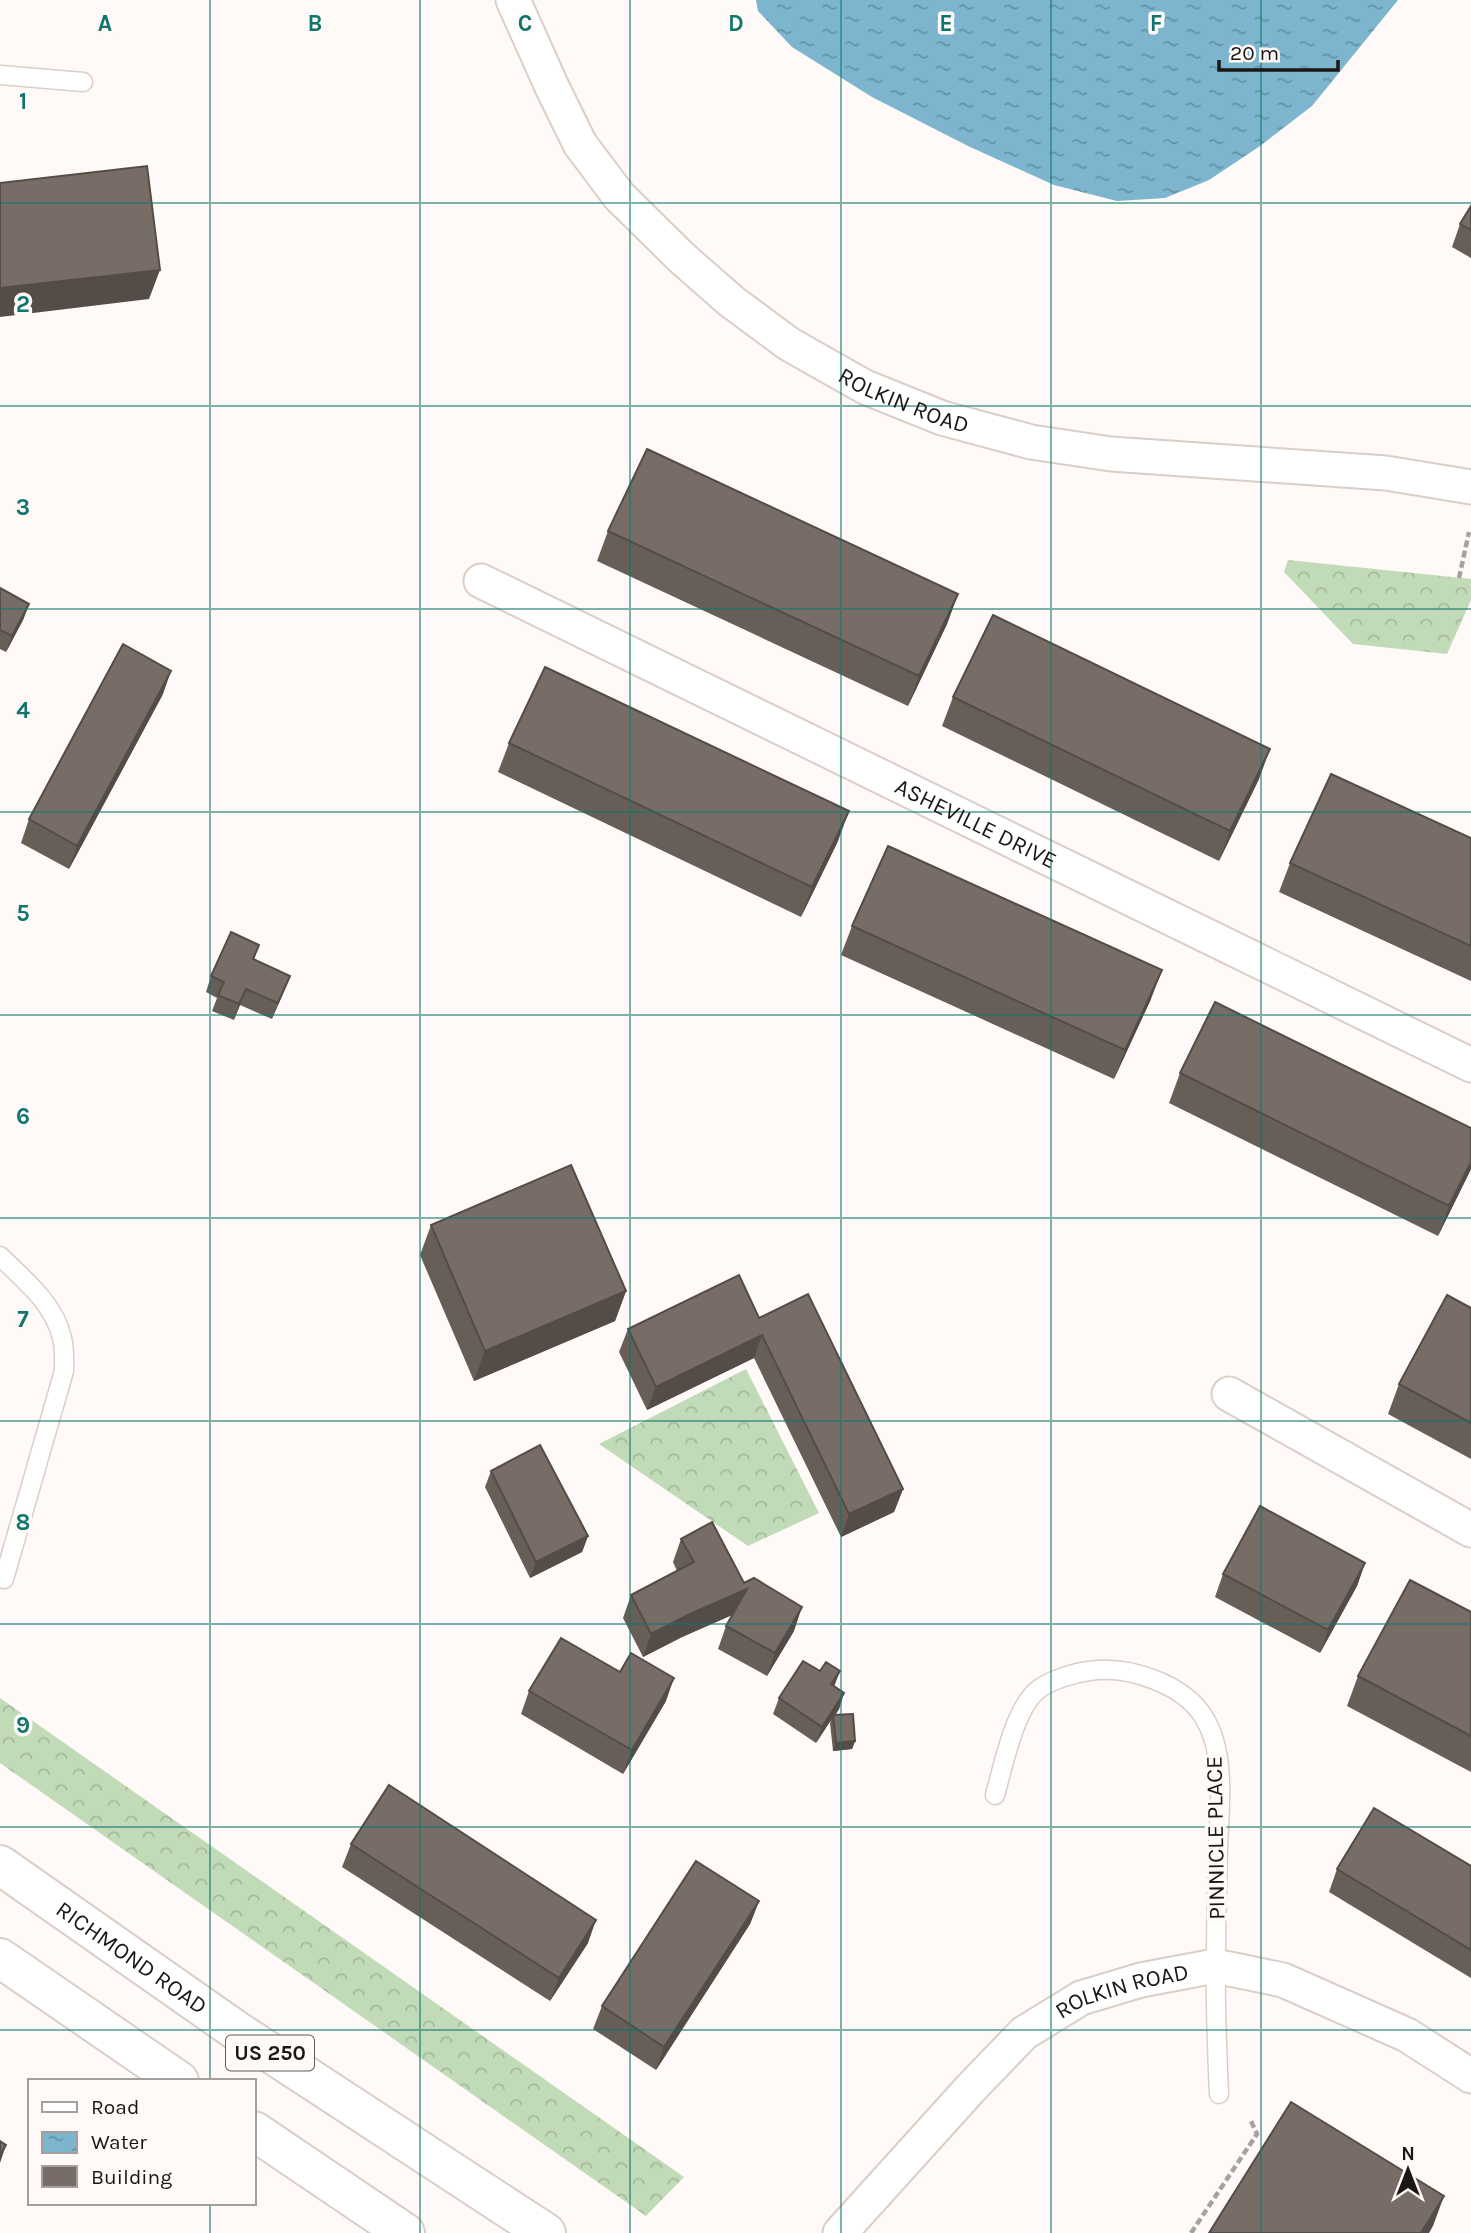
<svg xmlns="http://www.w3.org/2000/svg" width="1471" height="2233" font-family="Karla,sans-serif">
  <defs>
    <pattern id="forest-crowns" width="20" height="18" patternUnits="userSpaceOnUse" patternTransform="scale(1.75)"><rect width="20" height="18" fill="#c1dab8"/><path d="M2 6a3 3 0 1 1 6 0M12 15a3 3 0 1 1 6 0" fill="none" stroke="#a5ba9d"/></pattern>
    <pattern id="water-ripples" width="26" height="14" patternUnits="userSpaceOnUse" patternTransform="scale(1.75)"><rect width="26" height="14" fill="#7cb5cd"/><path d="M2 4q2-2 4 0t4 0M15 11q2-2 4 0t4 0" fill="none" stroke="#6592a5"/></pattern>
  </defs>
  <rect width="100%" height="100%" fill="#fff9f7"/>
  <!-- forest -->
  <path fill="url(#forest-crowns)" d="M1288,560L1471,579V600L1447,654L1353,644L1284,572Z
    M746,1369L819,1513L748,1546L599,1444Z
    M0,1698L684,2177L646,2216L0,1763Z"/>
  <!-- water -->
  <path fill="url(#water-ripples)" d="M756,0H1398L1312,106L1260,146L1209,180L1165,198L1117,201L1054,185L968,146L872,97L792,47L758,11Z"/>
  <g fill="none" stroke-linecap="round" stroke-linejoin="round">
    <!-- service casing -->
    <g stroke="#dbcec7" stroke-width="21">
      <path id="service" d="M0,75L83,82
        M0,1256C24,1280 54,1303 62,1338C65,1348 64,1360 64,1371L4,1579
        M995,1795C1003,1767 1015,1706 1039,1689C1051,1680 1074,1673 1089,1671C1128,1665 1185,1684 1205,1719C1227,1757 1219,1809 1218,1850C1217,1887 1216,1924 1216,1961C1215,2005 1217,2050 1219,2094"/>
    </g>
    <!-- minor casing -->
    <g stroke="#dbcec7" stroke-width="37">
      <g id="minor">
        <path id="s1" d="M513,0L552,87L580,144L619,196L682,258L731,301L789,344L865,387L942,418L1031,442L1111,454L1386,473L1471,487"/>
        <path id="s2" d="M481,581L1471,1065"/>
        <path d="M1229,1394L1471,1530"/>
        <path id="s3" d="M840,2233L971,2088L1024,2033L1081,1998L1141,1980L1215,1966L1283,1980L1407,2035L1471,2076"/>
      </g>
    </g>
    <!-- trunk casing -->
    <g stroke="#dbcec7" stroke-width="42">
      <g id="trunk">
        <path id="s4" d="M0,1865L237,2031L546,2233"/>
        <path d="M0,1958L179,2081"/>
        <path d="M254,2131L405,2233"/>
      </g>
    </g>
    <!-- path -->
    <path stroke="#a7a2a0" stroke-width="4.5" stroke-dasharray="7 3.5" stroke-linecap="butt" d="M1459,578L1469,532
      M1191,2233L1257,2134L1250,2119"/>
    <!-- service -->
    <use href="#service" stroke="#fff" stroke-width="18"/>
    <!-- minor -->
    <use href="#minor" stroke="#fff" stroke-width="33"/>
    <!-- trunk -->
    <use href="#trunk" stroke="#fff" stroke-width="38"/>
  </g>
  <!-- wall -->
  <path fill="#675e58" d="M1471,206V258L1452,247L1460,224Z
    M608,531L958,594L947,624L908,706L597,561Z
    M0,588L29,604L23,620L6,652L0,649Z
    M163,694L69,869L21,843L29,819Z
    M953,697L1259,779L1219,861L942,726Z
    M509,743L838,841L801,917L498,772Z
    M1471,838V981L1279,892L1290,863Z
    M852,926L1151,999L1114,1079L841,955Z
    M259,945L254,959L290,976L272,1019L240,1005L234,1020L212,1011L217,998L206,992L211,976Z
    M1180,1073L1471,1169L1438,1236L1169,1103Z
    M431,1225L626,1291L615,1321L474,1381L420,1255Z
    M1471,1308V1459L1388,1414L1399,1384Z
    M759,1318L903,1489L894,1512L841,1537L754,1358L647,1410L619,1352L628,1329Z
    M491,1471L588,1536L582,1552L530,1578L485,1487Z
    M681,1539L744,1583L794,1631L767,1676L718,1649L726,1626L732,1615L682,1637L643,1657L623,1618L631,1595L677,1571L673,1562Z
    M1365,1563L1357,1586L1320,1653L1215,1597L1223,1574Z
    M1471,1612V1772L1347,1706L1358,1676Z
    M834,1686L844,1693L839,1709L835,1715L855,1741L852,1749L833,1751L830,1723L831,1720L816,1743L773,1714L779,1698Z
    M529,1691L666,1701L623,1774L521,1714Z
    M351,1844L588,1943L550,2001L342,1867Z
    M1471,1866V1978L1329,1892L1337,1869Z
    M759,1901L750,1924L656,2070L593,2029L602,2006Z"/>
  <!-- shaded-wall -->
  <path fill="#544c47" d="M160,270L149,299L0,317V288Z
    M958,594L947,624L908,706L919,676Z
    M29,604L23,620L6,652L12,636Z
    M171,671L163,694L69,869L77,846Z
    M1270,749L1259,779L1219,861L1230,831Z
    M849,811L838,841L801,917L812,887Z
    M1162,970L1151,999L1114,1079L1125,1050Z
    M290,976L284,991L272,1019L278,1003Z
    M246,989L240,1005L234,1020L239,1004Z
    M1471,1162V1169L1438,1236L1449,1206Z
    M626,1291L615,1321L474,1381L485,1351Z
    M762,1335L754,1358L647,1410L656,1387Z
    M903,1489L894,1512L841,1537L849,1514Z
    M588,1536L582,1552L530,1578L536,1562Z
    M1365,1563L1357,1586L1320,1653L1328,1630Z
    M747,1589L739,1612L682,1637L643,1657L651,1634L690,1614Z
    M802,1607L794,1631L767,1676L775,1653Z
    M840,1671L834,1687L831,1684Z
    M674,1678L666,1701L623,1774L632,1750Z
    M844,1693L839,1709L834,1717L833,1715L831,1720L816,1743L822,1727Z
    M855,1741L852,1749L833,1751L836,1743Z
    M759,1901L750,1924L656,2070L664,2047Z
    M596,1920L588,1943L550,2001L559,1978Z
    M6,2145L0,2163V2155Z
    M1444,2196L1433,2226L1429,2233H1421Z"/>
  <!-- building -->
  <path fill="#786d66" stroke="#544c47" stroke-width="2" d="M147,166L160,270L0,288V183Z
    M1471,206V230L1460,224Z
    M647,449L958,594L919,676L608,531Z
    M0,588L29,604L12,636L0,630Z
    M993,615L1270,749L1230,831L953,697Z
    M123,644L171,671L77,846L29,819Z
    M545,667L849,811L812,887L509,743Z
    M1331,774L1471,838V946L1290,863Z
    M888,846L1162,970L1125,1050L852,926Z
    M231,932L259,945L253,959L290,976L278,1003L246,989L239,1004L218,995L224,982L211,976Z
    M1215,1002L1471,1128V1162L1449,1206L1180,1073Z
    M571,1165L626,1291L485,1351L431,1225Z
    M739,1275L759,1318L808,1294L903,1489L849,1514L762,1335L656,1387L628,1329Z
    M1447,1295L1471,1308V1423L1399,1384Z
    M540,1445L588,1536L536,1562L491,1471Z
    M1260,1506L1365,1563L1328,1630L1223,1574Z
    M712,1522L744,1583L754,1578L802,1607L775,1653L726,1626L747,1589L690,1614L651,1634L631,1595L694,1562L681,1539Z
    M1410,1580L1471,1612V1736L1358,1676Z
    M561,1638L620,1672L631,1653L674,1678L632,1750L529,1691Z
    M803,1661L820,1671L826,1662L840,1671L831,1684L844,1693L822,1727L779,1698Z
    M853,1714L855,1741L836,1743L833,1715Z
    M389,1785L596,1920L559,1978L351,1844Z
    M1374,1808L1471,1866V1950L1337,1869Z
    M696,1861L759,1901L664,2047L602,2006Z
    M1291,2102L1444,2196L1421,2233H1209Z
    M0,2141L6,2145L0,2155Z"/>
  <!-- grid -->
  <path fill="none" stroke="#0f766e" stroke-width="2" stroke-opacity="0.55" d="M210,0V2081M420,0V2233M630,0V2233M841,0V2233M1051,0V2233M1261,0V2233M0,203H1471M0,406H1471M0,609H1471M0,812H1471M0,1015H1471M0,1218H1471M0,1421H1471M0,1624H1471M0,1827H1471M0,2030H1471M210,2203V2233"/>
  <g text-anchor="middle" stroke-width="7" stroke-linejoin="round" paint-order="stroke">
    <!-- shield labels -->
    <rect fill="#fff9f7" stroke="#5f5b58" stroke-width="2" x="226" y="2035.5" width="88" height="35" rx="5"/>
    <g font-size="21" font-weight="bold" fill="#1b1714">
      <text x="270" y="2060">US 250</text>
    </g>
    <!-- street labels -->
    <g font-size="23" fill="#1b1714" stroke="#fff9f7">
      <text dy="8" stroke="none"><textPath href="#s1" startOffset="578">ROLKIN ROAD</textPath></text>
      <text dy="8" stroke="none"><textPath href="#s2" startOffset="551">ASHEVILLE DRIVE</textPath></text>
      <text transform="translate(1215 1838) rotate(-91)" y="8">PINNICLE PLACE</text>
      <text dy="8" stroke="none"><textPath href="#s4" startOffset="161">RICHMOND ROAD</textPath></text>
      <text dy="8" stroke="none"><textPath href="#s3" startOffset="380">ROLKIN ROAD</textPath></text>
    </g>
  </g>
  <g font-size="23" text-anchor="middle" font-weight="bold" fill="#0f766e" stroke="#fff9f7" stroke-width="7" stroke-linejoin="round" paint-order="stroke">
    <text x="105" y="31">A</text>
    <text x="315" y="31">B</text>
    <text x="525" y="31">C</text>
    <text x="736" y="31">D</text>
    <text x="946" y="31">E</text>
    <text x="1156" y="31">F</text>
    <text x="23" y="109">1</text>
    <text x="23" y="312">2</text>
    <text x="23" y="515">3</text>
    <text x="23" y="718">4</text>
    <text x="23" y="921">5</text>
    <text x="23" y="1124">6</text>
    <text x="23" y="1327">7</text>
    <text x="23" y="1530">8</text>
    <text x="23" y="1733">9</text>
  </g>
  <!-- legend -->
  <rect x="28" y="2079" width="228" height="126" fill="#fff9f7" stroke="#a49f9c" stroke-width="2"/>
  <rect x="42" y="2102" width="35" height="10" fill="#ffffff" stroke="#a49f9c" stroke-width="2"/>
  <text x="91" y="2114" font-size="21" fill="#1b1714">Road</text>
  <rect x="42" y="2132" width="35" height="21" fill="url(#water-ripples)" stroke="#a49f9c" stroke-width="2"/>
  <text x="91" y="2149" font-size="21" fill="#1b1714">Water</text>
  <rect x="42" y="2166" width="35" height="21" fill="#786d66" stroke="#a49f9c" stroke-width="2"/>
  <text x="91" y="2184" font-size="21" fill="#1b1714">Building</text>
  <!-- north arrow -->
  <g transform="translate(1408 2170)" stroke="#fff9f7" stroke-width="5" paint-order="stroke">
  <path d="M0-5L12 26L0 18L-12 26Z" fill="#1b1714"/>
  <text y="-10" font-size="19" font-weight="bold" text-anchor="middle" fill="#1b1714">N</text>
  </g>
  <!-- scale -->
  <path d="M1219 60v10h119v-10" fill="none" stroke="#1b1714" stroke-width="3.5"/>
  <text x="1230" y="60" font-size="21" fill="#1b1714" stroke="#fff9f7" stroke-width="5" paint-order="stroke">20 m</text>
</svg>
